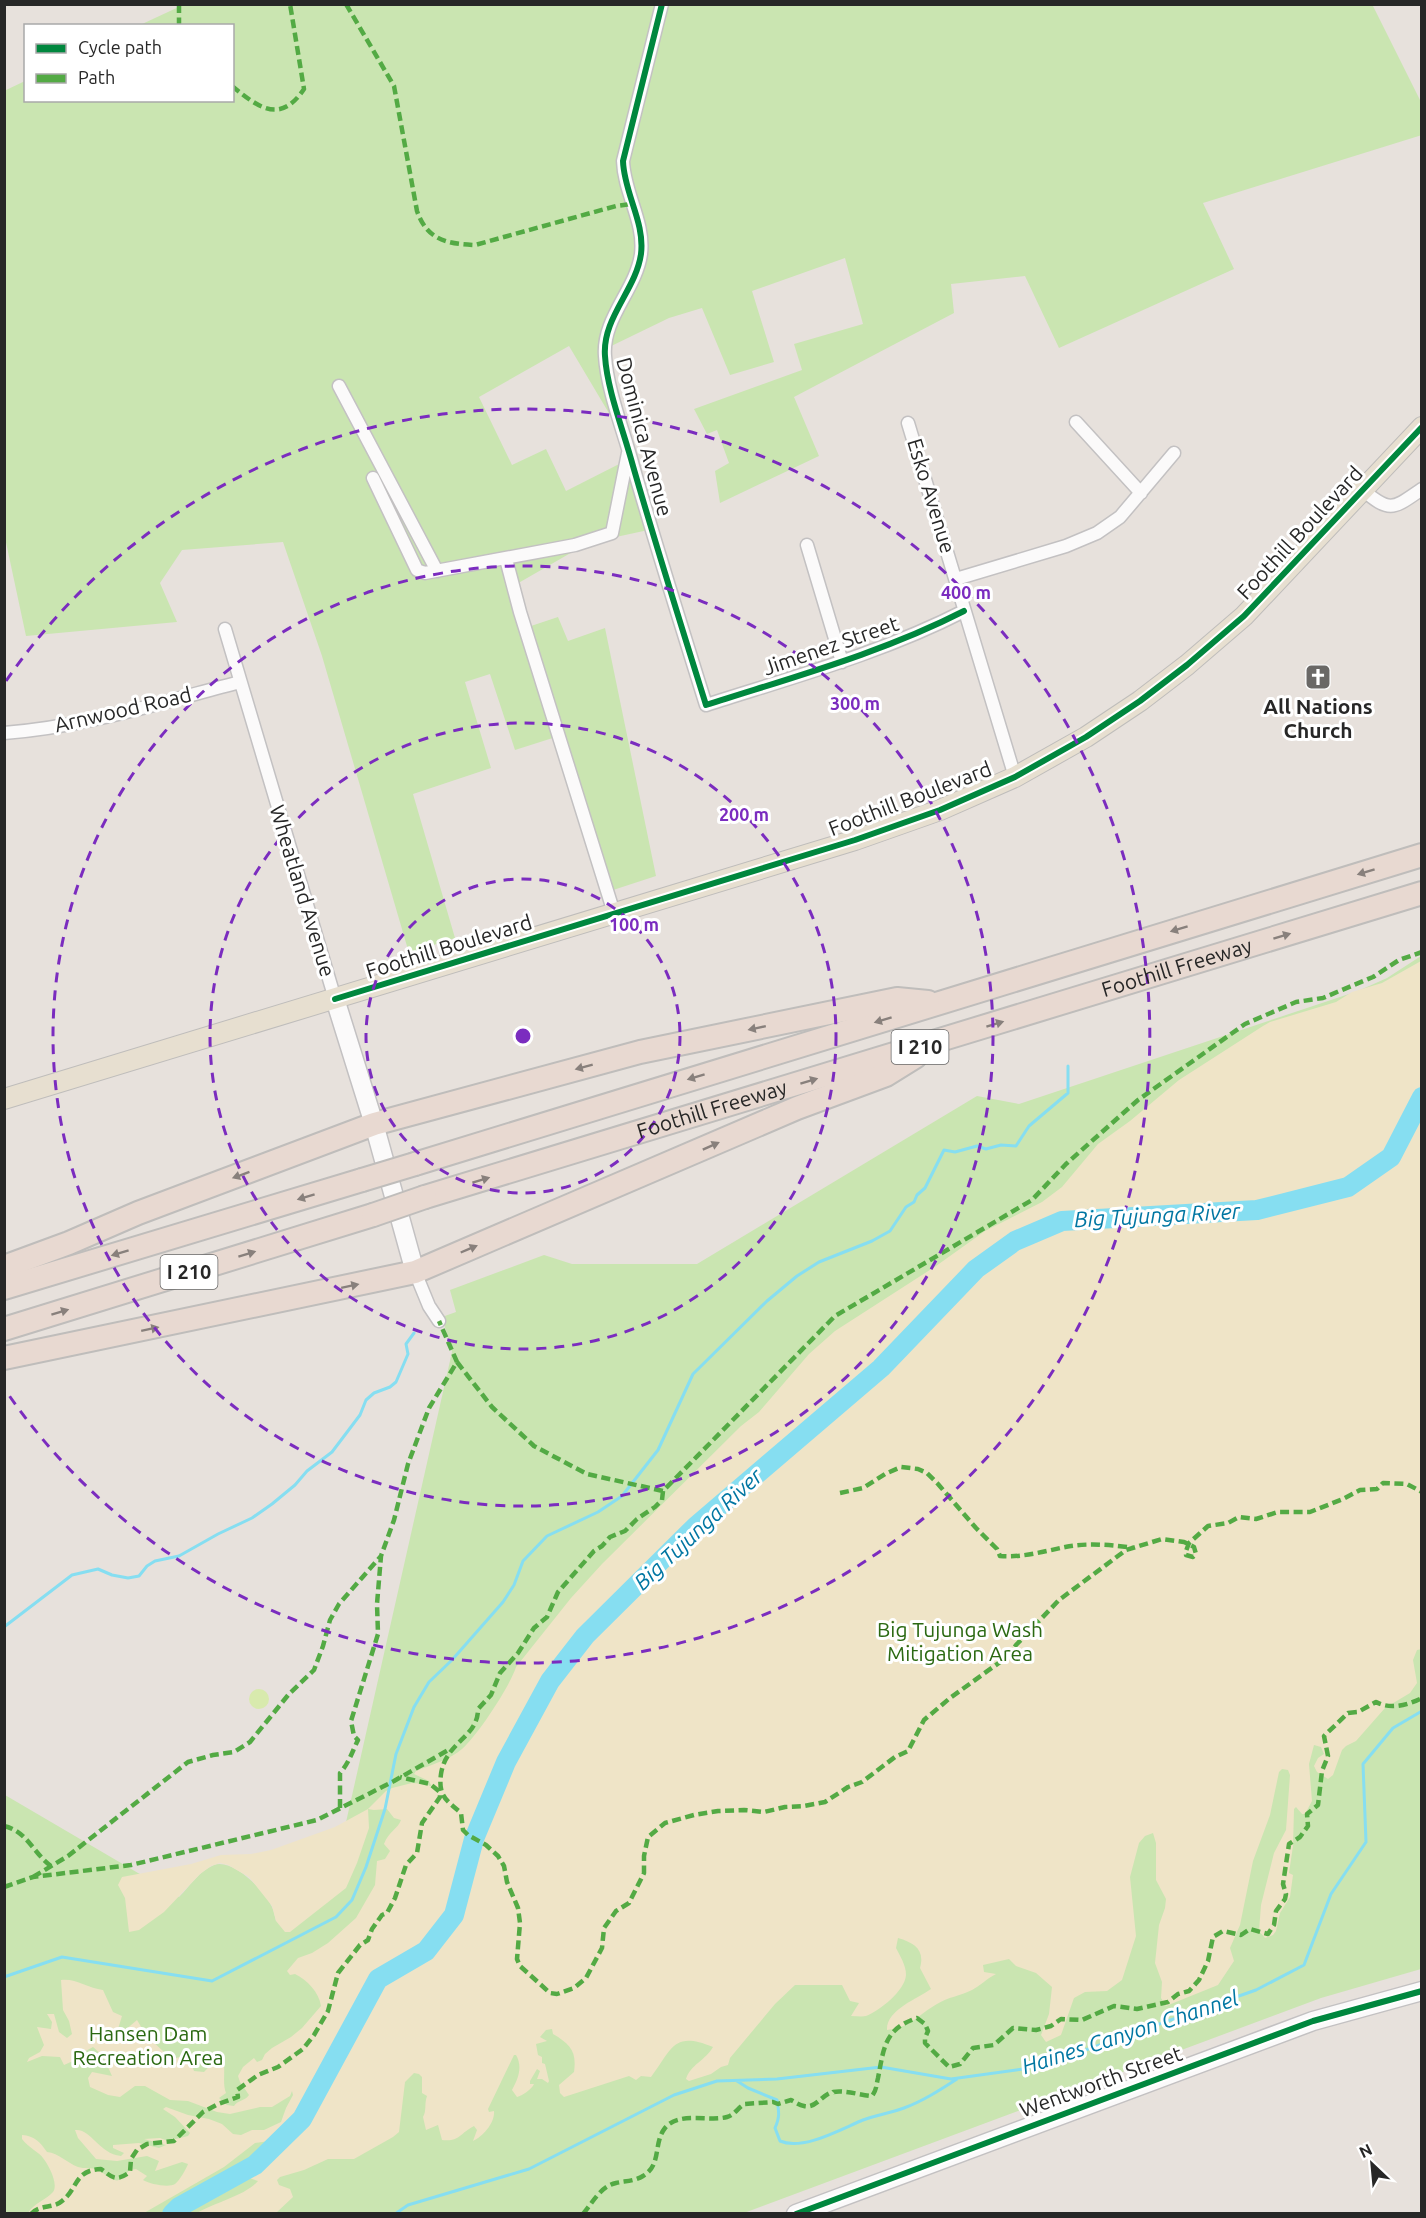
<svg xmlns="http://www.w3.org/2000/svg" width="1426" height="2218" font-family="Ubuntu,sans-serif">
  <rect width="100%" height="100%" fill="#e7e1dc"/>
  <!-- green -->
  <path fill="#cae5b1" d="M1372,4L1421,102L1422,135L1203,203L1234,269L1059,348L1025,276L951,284L954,313L794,397L819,456L720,503L715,471L729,463L717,430L707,434L694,409L802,370L794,344L863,324L845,258L752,291L774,362L730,375L702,308L669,318L603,350L616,425L569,346L479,397L512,465L546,449L566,491L629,459L653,529L588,543L508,589L528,627L558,617L568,641L605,628L656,876L607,892L559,736L515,750L490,674L465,682L491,768L413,794L455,938L409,953L322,656L283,542L182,550L160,583L177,622L26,636L4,533V91L25,81L26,100H232V26L140,25L183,5Z
    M1421,956V1969L1321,1998L744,2213L5,2214V1795L179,1897C190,1886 199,1871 214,1865C233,1858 265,1891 272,1907C274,1911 275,1917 276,1921L328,1902L452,1352L442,1317L456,1312L450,1290L544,1255L572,1264H697L977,1096L1019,1104L1358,991L1387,978Z"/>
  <!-- sand -->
  <path fill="#efe4c7" d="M1421,961L1422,1649L1417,1650L1413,1660L1417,1683L1410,1693L1385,1708L1356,1741L1346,1746L1342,1750L1333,1775L1328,1779L1317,1772L1314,1766L1318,1758L1324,1754L1321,1747L1314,1745L1309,1764L1312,1801L1305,1814H1302L1296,1807L1294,1809L1293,1846L1289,1873L1293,1875L1290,1897L1280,1913L1276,1931L1273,1935L1265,1938L1259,1931L1261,1905L1274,1853L1286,1830L1290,1775L1288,1770L1282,1769L1279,1772L1270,1815L1253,1861L1240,1925L1230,1948L1234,1961L1218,1985L1166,2006L1161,1998L1162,1982L1155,1963L1159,1925L1165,1908L1166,1899L1156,1880V1843L1153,1833L1145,1836L1139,1843L1130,1877L1136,1936L1122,1980L1107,1991L1085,1992L1074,1998L1061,2035L1046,2042L1041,2035L1049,2014L1052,1987L1036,1973L1016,1966L1009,1959L983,1965L984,1972L996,1974C986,1979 980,1986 972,1990C960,1996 948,1997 937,2004C916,2016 912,2027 887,2030C886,2010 917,1999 931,1989L920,1968C925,1950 915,1943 898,1938L896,1948C900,1956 906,1965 906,1975C905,1991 879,2011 866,2016C862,2017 856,2016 851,2016L859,2003L850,2001L842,1985H795L775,2004L730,2058L728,2065L721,2067L711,2074L689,2081L686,2079C690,2065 706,2060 713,2047C673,2031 673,2048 651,2077L641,2076L636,2080L629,2076L564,2097L560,2093L559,2085L574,2072C577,2051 570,2044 553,2034L552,2029L546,2030L540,2037L547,2041L536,2044L538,2055L542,2057V2063L545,2064L549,2081L548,2083L542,2079H537L540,2071L537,2069L530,2081V2084H534C532,2089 522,2096 517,2097L512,2090C518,2079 523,2067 516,2055H514L488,2109L489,2112L494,2111C495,2123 483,2136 473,2141L477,2130L474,2126C460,2133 460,2142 442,2140L438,2125L426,2130L423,2117C427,2110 424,2104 427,2096L422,2093V2077L419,2074L414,2073L405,2082L399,2132L393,2137L354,2159H328L304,2170L280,2177L277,2180L279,2185L290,2189L293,2197L276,2213H197C216,2202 245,2196 258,2181L249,2178C254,2164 275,2165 280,2146L277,2140L255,2143L224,2167L144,2213H28C34,2203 46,2200 53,2192C59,2184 48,2164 43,2158C40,2153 28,2147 22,2139V2135C35,2136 40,2142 47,2152C59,2153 67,2163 78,2167C84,2169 92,2167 98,2170C110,2176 117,2190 129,2170L136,2169L147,2176L143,2180C149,2184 169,2188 175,2184C180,2180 186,2169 188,2164L182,2162L155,2171L159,2161L147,2156L117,2161L96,2159L78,2138L75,2130C91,2128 98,2153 121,2156L124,2153L113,2148V2145L139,2143L159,2148L166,2145L144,2139L160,2138L168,2141L188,2136L190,2133L175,2117L163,2109L166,2107L188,2115L209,2119L222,2124L233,2134L241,2135L252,2130H264L281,2122L286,2108L293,2095L292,2091L290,2096L272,2107H260L230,2114L217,2112L188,2101L170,2100L145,2086H135L120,2097L108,2095L90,2087L88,2078L92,2072L112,2076L103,2056L93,2047L84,2052L82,2057L64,2065L60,2057L42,2056L27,2062L29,2058L40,2052L44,2045L37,2027L51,2029L52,2022L47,2014H54L59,2032L67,2038L72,2034L69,2021L63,2010L61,1980C75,1978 88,1988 103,1990L113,2012L122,2016L118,2029L124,2031L137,2020L146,2035L166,2054L176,2058L188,2055L194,2071L204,2072L219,2056L223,2059C226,2070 222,2083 226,2093L219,2098L227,2105L234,2106C238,2100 245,2101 249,2095L240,2082L238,2076L243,2067L254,2058L257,2062L262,2060L265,2054L272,2048L291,2037L302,2028L321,2006C319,1992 307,1980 295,1974L290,1975L287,1971L298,1958L312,1953L328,1943L356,1918L375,1885L377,1861L385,1859L390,1851L384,1844C389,1831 398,1829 401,1820L394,1818L387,1809L374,1810L368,1809L369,1828L357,1863L346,1888L290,1932H285L276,1921L272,1906L249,1877L228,1865L220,1863L211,1866L200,1874L164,1912L139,1930L129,1932L125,1898L118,1885L122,1877L191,1864L221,1855L251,1854L271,1850L335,1827L368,1809L386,1791L392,1788L412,1783L426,1784L432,1787L429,1781L414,1774L416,1771C431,1765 451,1759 462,1749C478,1735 510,1686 516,1667L571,1598L602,1564L741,1426L759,1412L809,1354L835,1331L936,1266L985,1231L1042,1202L1062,1187L1098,1144L1130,1121L1179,1080L1263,1026L1270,1022L1336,1002L1352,992L1382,983Z"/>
  <!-- pitch -->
  <path fill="#d8eaad" d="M249 1699a10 10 0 1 1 20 0a10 10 0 1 1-20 0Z"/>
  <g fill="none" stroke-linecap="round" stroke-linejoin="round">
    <!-- stream -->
    <path stroke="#86def1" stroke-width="3" d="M4,1627L72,1575L98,1569L112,1575L128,1578L139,1576L147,1566L155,1561L179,1556L218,1534L252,1518L272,1504L295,1485L307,1471L332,1452L360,1415L366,1400L374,1393L390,1387L396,1382L408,1354L406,1344L414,1333
      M4,1977L62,1957L212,1981L336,1917L352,1900L366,1867L385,1809L396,1754L414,1707L429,1682L452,1660L503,1602L514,1585L523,1561L547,1536L598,1512L622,1496L658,1450L693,1374L767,1301L797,1276L819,1262L872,1241L890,1231L906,1207L914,1202L917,1195L925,1188L944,1150L955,1152L977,1146L986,1149L1001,1145L1016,1146L1029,1126L1068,1093V1066
      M737,2081L748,2088L777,2100C779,2112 780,2117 775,2128L780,2141C803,2151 841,2129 863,2120C876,2115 891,2113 904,2108C923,2101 940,2090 957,2079
      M395,2214L408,2205L529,2169L674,2095L717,2081L777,2079L881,2067L951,2079L1037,2067L1256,1990L1304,1965L1331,1894L1366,1842L1363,1764L1393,1728L1422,1711"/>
    <!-- river -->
    <path stroke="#86def1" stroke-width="20" d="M172,2214L179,2207L255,2165L302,2119L378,1979L426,1951L454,1915L474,1839L506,1762L550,1681L585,1636L696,1526L881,1368L976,1269L1015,1241L1062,1221L1257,1210L1348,1187L1391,1157L1422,1097"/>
    <!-- street casing -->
    <g stroke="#c3c1c2" stroke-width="15">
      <path id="street" d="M662,4L623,161C624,193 645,222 641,254C636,290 602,318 605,356C607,390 624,432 633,466C656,546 681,625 706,705C793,677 882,653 964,611
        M339,386L437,571
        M1076,422L1141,493
        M908,423L1015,777
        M373,478L417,570L425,573L575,545L612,533L628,453
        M1363,490C1391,514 1394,508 1422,489
        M807,545L842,662
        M506,559L520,612L614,913
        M956,579L1066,546L1097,533L1120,517L1174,453
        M225,629L335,999
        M4,733C84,727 163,702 240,682
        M415,1272L429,1306L439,1321"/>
    </g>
    <!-- secondary casing -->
    <g stroke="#c3c1c2" stroke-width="21">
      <path id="secondary" d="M335,999L374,1124L415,1272
        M796,2214L1313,2021L1422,1991"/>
    </g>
    <!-- primary casing -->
    <g stroke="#bfbdbb" stroke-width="22">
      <path id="primary" d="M4,1099L855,840L940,810L1015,777L1086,737L1140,701L1187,665L1244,616L1422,427"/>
    </g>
    <!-- highway casing -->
    <g stroke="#bfbdbb" stroke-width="26">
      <g id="highway">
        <path d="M415,1164L1422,855"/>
        <path id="s1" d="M425,1197L1422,893"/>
        <path d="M4,1267L69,1243L138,1213L374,1124L640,1052L897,999L928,1002"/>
        <path d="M4,1288L362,1180"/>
        <path d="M4,1329L373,1215"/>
        <path d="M4,1358L415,1272L797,1108L886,1075L915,1057"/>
      </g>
    </g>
    <!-- street -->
    <use href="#street" stroke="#fbfafa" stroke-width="12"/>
    <!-- secondary -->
    <use href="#secondary" stroke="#fbfafa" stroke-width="18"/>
    <!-- primary -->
    <use href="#primary" stroke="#e7dfd0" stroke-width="20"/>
    <!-- highway -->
    <use href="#highway" stroke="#e8d9d1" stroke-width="22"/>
    <!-- highway-bridge casing -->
    <g stroke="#bfbdbb" stroke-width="26" stroke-linecap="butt">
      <path id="highway-bridge" d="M362,1180L415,1164
        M373,1215L425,1197"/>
    </g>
    <!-- highway-bridge -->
    <use href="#highway-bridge" stroke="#e8d9d1" stroke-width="22"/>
    <!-- quiet -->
    <path stroke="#53aa44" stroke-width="4.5" stroke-dasharray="9 4.5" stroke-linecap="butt" d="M179,4V26
      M346,4L394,86L417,211C427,240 447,244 475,245L616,206L631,204
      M232,86C258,107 280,125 304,89L290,4
      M457,1362L492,1407L534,1446L587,1474L663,1491L835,1316L1032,1200L1066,1164L1138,1100L1245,1024L1296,1002L1323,998L1337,992L1373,977L1399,960L1422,952
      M663,1491L662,1500L655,1507L637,1519L625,1531L610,1537L602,1546L594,1551L558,1592L547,1617L534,1628L518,1653L500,1673L491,1695L478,1709C478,1738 446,1741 441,1774C438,1796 446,1800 461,1813L463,1830L468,1835L486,1845L498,1856L504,1866L507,1882L518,1908L520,1923L517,1959L520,1966L550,1993L557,1994L574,1988L586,1978L602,1948L604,1928L616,1911L629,1903L644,1873V1856L648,1837L665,1823L694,1815L718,1811L744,1810L764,1812L785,1807L804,1806L825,1802L848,1787L862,1782L895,1757L908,1751L924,1720L950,1698L1007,1657L1016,1645L1059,1600L1126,1550L1162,1539L1184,1542L1194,1547L1196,1554L1193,1557L1186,1555V1551L1189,1543L1208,1526L1228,1523L1239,1517L1256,1519L1278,1512H1310L1343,1499L1360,1490L1377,1489L1383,1483L1407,1484L1422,1492
      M840,1493L863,1488L885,1474L901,1467L918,1469L927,1473L938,1484L976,1528L997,1549L1000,1556C1024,1558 1048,1550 1071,1546C1091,1543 1114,1545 1133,1548
      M340,1808V1773C349,1763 352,1752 358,1740L354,1736L351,1721L378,1634L377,1604L381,1556L394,1520L408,1464L429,1408L457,1362L439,1321
      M4,1826C27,1831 34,1854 51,1866
      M33,1877L68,1856L188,1762L213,1755L234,1752L250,1742L289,1694L314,1670L323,1646L330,1620L339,1604L381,1556
      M4,1887L33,1877L131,1865L317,1820L394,1781L450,1749
      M31,2214C40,2204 53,2209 62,2201C78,2189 74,2170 101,2169C113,2178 116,2182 130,2172L131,2159L137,2150L147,2144L174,2141L203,2112L218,2104L238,2097L237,2090L258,2075L278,2067L303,2049L314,2035L328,2011L338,1973L360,1945L368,1940L372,1929L382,1915L387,1913L395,1898L406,1865L417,1853L422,1823L440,1797V1792L430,1784L400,1777
      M583,2214C593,2202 601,2186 616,2183C625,2181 635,2181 643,2176C662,2165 653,2143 665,2128C679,2111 709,2122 727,2117C735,2115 738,2107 745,2104L773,2102L778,2104L791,2100C795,2102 799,2105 804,2106C816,2109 822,2094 833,2092C845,2090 860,2095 872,2096C877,2089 876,2086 878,2078C884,2048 884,2029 917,2018L925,2024L928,2031L925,2038V2043L949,2067L960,2064L973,2048L994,2045L1013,2028L1036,2030L1051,2026L1061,2019L1082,2020L1114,2006L1137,2009L1168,2002L1178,1994L1189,1991L1199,1980L1208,1961L1213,1937L1223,1931L1241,1935L1250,1929L1268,1934L1274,1925L1276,1911L1285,1899L1286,1894L1283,1884L1289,1844L1300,1837L1308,1826L1307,1814L1318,1805L1322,1771L1328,1756L1324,1736L1348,1713L1358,1712L1376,1702C1390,1710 1408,1705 1422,1698"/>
    <!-- cycleway casing -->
    <g stroke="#fff" stroke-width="10">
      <path id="cycleway" d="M662,4L623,161C624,193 645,222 641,254C636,290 602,318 605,356C607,390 624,432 633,466C656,546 681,625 706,705C793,677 882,653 964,611
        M335,999L855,840L940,810L1015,777L1086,737L1140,701L1187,665L1244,616L1422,427
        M796,2214L1313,2021L1422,1991"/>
    </g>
    <!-- cycleway -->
    <use href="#cycleway" stroke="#00873e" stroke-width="6"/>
  </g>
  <!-- one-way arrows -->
  <defs><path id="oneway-solid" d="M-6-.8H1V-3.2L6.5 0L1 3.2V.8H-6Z" transform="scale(1.5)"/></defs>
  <g fill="#88807c">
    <use href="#oneway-solid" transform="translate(1366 872) rotate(163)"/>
    <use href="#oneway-solid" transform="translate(1179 929) rotate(163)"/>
    <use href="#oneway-solid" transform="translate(1282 936) rotate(-17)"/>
    <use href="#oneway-solid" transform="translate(883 1020) rotate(163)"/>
    <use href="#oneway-solid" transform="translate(995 1024) rotate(-17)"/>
    <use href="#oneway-solid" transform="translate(757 1028) rotate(168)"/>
    <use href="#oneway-solid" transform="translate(584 1067) rotate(165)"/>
    <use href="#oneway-solid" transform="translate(696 1077) rotate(163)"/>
    <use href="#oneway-solid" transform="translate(809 1081) rotate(-17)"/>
    <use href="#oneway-solid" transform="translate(711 1146) rotate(-24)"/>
    <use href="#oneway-solid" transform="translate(241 1175) rotate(160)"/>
    <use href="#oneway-solid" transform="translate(481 1180) rotate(-17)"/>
    <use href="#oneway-solid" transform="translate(306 1197) rotate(163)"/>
    <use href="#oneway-solid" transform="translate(469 1249) rotate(-23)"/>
    <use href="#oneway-solid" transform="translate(120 1253) rotate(163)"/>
    <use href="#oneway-solid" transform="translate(247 1254) rotate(-17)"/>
    <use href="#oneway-solid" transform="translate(350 1286) rotate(-12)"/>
    <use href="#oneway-solid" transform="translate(60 1312) rotate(-17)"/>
    <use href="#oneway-solid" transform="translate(150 1329) rotate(-12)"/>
  </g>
  <!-- distance rings -->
  <g fill="none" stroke="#7b2cbf" stroke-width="3" stroke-dasharray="10 8">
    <circle cx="523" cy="1036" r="157"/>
    <circle cx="523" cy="1036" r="313"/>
    <circle cx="523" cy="1036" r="470"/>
    <path d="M6 681A627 627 0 1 1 6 1391"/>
  </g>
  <!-- icons -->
  <defs>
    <g id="church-square" transform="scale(1.35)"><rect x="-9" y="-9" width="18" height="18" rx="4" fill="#6a6866" stroke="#fff"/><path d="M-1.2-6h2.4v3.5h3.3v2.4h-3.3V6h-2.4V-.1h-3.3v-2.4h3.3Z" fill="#fff"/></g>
  </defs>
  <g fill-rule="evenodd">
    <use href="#church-square" x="1318" y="677"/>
  </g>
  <g text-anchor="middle" stroke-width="6" stroke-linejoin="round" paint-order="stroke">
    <!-- shield labels -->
    <g fill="#fff" stroke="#686868" stroke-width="1.5">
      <rect x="891.5" y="1030" width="57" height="34" rx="4.5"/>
      <rect x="160.5" y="1255" width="57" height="34" rx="4.5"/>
    </g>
    <g font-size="20" font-weight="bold" fill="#272727">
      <text x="920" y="1054">I 210</text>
      <text x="189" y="1279">I 210</text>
    </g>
    <!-- street labels -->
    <g font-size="21" fill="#272727" stroke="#fff">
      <text transform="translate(644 437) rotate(75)" y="7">Dominica Avenue</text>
      <text transform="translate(931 496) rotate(73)" y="7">Esko Avenue</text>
      <text transform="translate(1300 533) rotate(-47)" y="7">Foothill Boulevard</text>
      <text transform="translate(831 646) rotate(-19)" y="7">Jimenez Street</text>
      <text transform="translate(123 710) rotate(-13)" y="7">Arnwood Road</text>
      <text transform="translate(910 799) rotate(-21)" y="7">Foothill Boulevard</text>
      <text transform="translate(302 891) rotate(73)" y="7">Wheatland Avenue</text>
      <text transform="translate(449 947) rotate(-17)" y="7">Foothill Boulevard</text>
      <text dy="7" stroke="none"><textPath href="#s1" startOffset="786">Foothill Freeway</textPath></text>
      <text dy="7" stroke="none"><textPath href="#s1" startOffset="300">Foothill Freeway</textPath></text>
      <text transform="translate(1101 2082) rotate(-20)" y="7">Wentworth Street</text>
    </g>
    <!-- poi labels -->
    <g font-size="21" font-weight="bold" fill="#272727" stroke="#fff">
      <text x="1318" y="714">All Nations<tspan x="1318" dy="24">Church</tspan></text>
    </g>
    <!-- park labels -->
    <g font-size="21" fill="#2b6912" stroke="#fff">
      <text x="960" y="1637">Big Tujunga Wash<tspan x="960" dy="24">Mitigation Area</tspan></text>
      <text x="148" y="2041">Hansen Dam<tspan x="148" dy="24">Recreation Area</tspan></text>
    </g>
    <!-- water labels -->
    <g font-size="22" font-style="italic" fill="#0076a2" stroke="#fff">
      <text transform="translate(1157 1215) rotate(-3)" y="8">Big Tujunga River</text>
      <text transform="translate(698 1529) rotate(-43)" y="8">Big Tujunga River</text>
      <text transform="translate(1130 2032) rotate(-18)" y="8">Haines Canyon Channel</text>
    </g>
  </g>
  <circle cx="523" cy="1036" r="9" fill="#7b2cbf" stroke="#fff" stroke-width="3"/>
  <g font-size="18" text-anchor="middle" font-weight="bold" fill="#7b2cbf" stroke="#fff" stroke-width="6" stroke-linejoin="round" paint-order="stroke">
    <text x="966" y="599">400 m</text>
    <text x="855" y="710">300 m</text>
    <text x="744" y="821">200 m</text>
    <text x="634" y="931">100 m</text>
  </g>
  <!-- border -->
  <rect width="1426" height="2218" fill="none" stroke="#272727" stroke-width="12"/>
  <!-- legend -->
  <rect x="24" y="24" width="210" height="78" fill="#ffffff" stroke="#a9a9a9" stroke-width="1.5"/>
  <rect x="36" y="44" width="30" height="9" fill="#00873e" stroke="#a9a9a9" stroke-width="1.5"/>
  <text x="78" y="54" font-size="18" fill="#272727">Cycle path</text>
  <rect x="36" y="74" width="30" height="9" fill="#53aa44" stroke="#a9a9a9" stroke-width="1.5"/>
  <text x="78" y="84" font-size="18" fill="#272727">Path</text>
  <!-- north arrow -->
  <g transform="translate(1372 2164) rotate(334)" stroke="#ffffff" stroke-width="4.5" paint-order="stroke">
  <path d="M0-4.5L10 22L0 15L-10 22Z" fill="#272727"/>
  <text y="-9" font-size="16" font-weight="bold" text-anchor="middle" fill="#272727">N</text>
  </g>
</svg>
